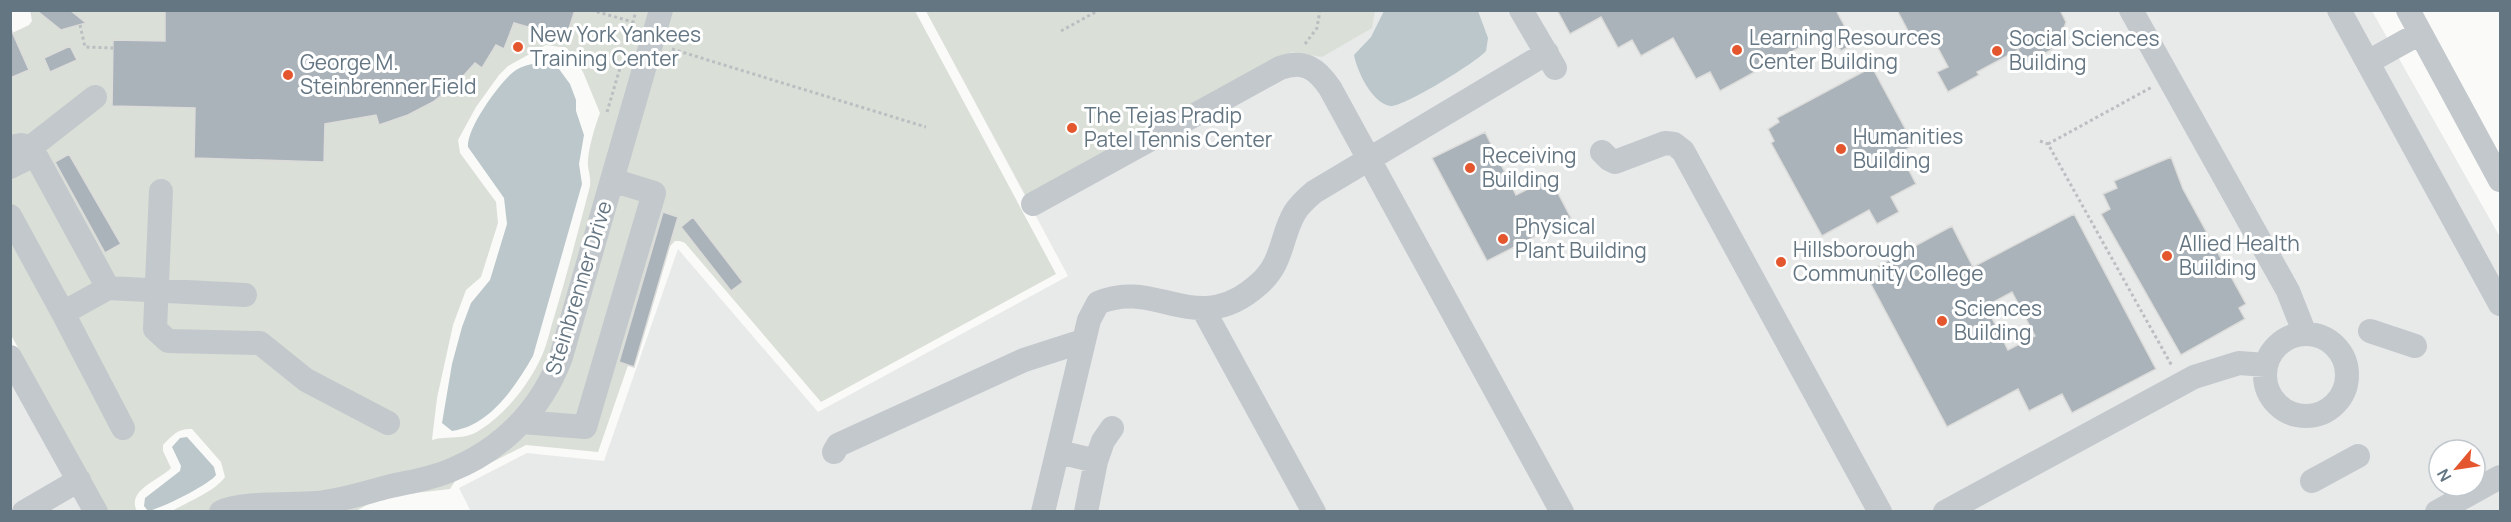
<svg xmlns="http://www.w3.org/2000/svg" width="2511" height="522" font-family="Manrope,sans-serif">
  <rect width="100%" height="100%" fill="#fafaf8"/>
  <!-- built -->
  <path fill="#e8e9e9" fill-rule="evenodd" d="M926,11H2372L2500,237V511L471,512L459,488L527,453L604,461L678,249L818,412L1068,276ZM2439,450H2475V486H2439Z
    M11,379L84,511H11Z"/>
  <!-- green -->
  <path fill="#dadfd7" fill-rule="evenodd" d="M30,10L915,11L1056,274L821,402L685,243L680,241H675L669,247L598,452L526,445L455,481L450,489L381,497L356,511H172C189,501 214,492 225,477L221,462L192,429C179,428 172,435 163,445V451L171,468C160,480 126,490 137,511H108L11,335L10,34L29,25L32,21ZM546,45L567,48L583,72L600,113C595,126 587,152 588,166C589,174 591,178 590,186C579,228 568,271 555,314C550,329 547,347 539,362C526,388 505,414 480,430C464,441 448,435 432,440L437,398L453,325L466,290L481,277L498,223L496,202L460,153L458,140L476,107L499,75L508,66Z
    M926,11H1375L1372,28L1322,57L1292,52L1027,198Z"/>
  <!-- water -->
  <path fill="#bbc7cb" d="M1384,11H1478L1488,38L1486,51C1477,62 1402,108 1390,106C1372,103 1357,71 1354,55L1371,37Z
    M532,64H544L559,69L570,84L576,100V111L584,135L579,164L582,184L533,356C515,387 490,426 452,431L442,423L452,364L462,327L471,303L490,280L507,224L504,198L468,147C466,130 497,86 511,74C517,68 524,66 532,64Z
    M187,437L214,467L216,475C210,484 161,509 148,511L144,506L145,498L180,471L181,466L172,447L180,438Z"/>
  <!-- building -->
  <path fill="#aab3b9" stroke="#dcdcda" stroke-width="1.5" fill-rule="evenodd" d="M36,10H70L86,23L61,30Z
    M165,10H575L566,38L514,23L504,49L496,45L482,68L475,63L457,83L433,102L408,115L379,125L376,115L325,124L324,162L194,158L195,108L112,106L113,40L165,41Z
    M1557,10H1836L1854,44L1841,51L1838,46L1823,54L1815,39L1720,91L1710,72L1696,79L1673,38L1641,56L1632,40L1618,48L1601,17L1570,34Z
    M1897,10H2060L2066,22L2058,46L2026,64L2018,50L1977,72L1979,75L1948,92L1937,72L1948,67L1932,37L1916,46Z
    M10,27L29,70L10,78Z
    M70,46L77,60L50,72L44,58Z
    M1872,67L1914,145L1900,153L1916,184L1891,197L1899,212L1877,224L1869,210L1822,236L1771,143L1774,141L1768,129L1779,122L1777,118Z
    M1485,132L1516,195L1550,178L1571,218L1487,261L1432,158Z
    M69,154L121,244L105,253L55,162Z
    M2171,157L2183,189L2246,304L2239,308L2245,319L2181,355L2101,214L2110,209L2103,194L2117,188L2114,181Z
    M663,212L678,217L634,367L619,362Z
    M2074,214L2156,369L2072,413L2062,394L2029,411L2018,389L1947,427L1865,273L1952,226L1973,267ZM2012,292L2035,336L2008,350L1986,306Z
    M693,217L743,282L731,291L681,227Z"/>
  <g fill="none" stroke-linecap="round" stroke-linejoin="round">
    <!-- path -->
    <path stroke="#bbbfc2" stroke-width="3" stroke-dasharray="3 3" stroke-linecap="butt" d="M591,10L633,22
      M80,25L85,47L113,48
      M1061,31L1099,10
      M630,35L636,10
      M1305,44L1317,28L1320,10
      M672,49L926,127
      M607,112L622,61
      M2040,141L2048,144L2172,366
      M2048,144L2152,87"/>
    <!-- minor -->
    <path stroke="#c3c8cc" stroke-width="24" d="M1521,10L1555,68
      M2131,10L2288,291L2305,334
      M2339,10L2500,304
      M2408,10L2500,180
      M2368,62L2420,33
      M10,147L21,145L31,147L108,288L63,313L123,428
      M1602,152L1609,159L1615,162L1665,143L1674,144L1683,151L1880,512
      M10,167L24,160L31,147L95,97
      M161,191L155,329L168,341L260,343L306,380L388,423
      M1033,204L1280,68C1304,59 1317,69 1330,88L1562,512
      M10,216L63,313
      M108,288L245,295
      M1203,309L1314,512
      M2370,331L2415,346
      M2265 375a41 41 0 1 1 82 0a41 41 0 1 1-82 0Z
      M10,357L96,512
      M522,422L585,427L654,193L612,180
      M834,452L838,445L1024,360L1083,341
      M1059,452L1096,461L1103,441L1112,428
      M2312,481L2358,456
      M24,512L79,480
      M221,512C240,502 292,505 316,503C340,501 364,493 387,487C408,482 430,479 449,471C502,450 541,410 561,357L661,10
      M1043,512L1089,320L1098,303C1156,277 1197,340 1259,284C1284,262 1280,237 1295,212C1300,204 1307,198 1314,192L1547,53
      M1086,512L1096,461
      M1945,512L2194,377L2239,363L2266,365
      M2437,512L2500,477"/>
  </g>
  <!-- markers -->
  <g fill="#e4572e" stroke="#fff" stroke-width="2">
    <circle cx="518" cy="47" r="6"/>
    <circle cx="1737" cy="50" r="6"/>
    <circle cx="1997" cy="51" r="6"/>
    <circle cx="288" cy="75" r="6"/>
    <circle cx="1072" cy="128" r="6"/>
    <circle cx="1841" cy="149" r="6"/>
    <circle cx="1470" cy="168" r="6"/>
    <circle cx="1503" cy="239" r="6"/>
    <circle cx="2167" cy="256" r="6"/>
    <circle cx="1781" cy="262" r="6"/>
    <circle cx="1942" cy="321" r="6"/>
  </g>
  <g text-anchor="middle" stroke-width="6" stroke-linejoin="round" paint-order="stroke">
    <!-- poi labels -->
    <g font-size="21" fill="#657683" stroke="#fff" text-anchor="start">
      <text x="530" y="42">New York Yankees<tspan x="530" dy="24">Training Center</tspan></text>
      <text x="1749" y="45">Learning Resources<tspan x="1749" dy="24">Center Building</tspan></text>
      <text x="2009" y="46">Social Sciences<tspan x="2009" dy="24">Building</tspan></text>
      <text x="300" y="70">George M.<tspan x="300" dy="24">Steinbrenner Field</tspan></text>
      <text x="1084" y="123">The Tejas Pradip<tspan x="1084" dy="24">Patel Tennis Center</tspan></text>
      <text x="1853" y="144">Humanities<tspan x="1853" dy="24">Building</tspan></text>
      <text x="1482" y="163">Receiving<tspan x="1482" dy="24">Building</tspan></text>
      <text x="1515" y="234">Physical<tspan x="1515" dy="24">Plant Building</tspan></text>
      <text x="2179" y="251">Allied Health<tspan x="2179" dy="24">Building</tspan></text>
      <text x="1793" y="257">Hillsborough<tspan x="1793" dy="24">Community College</tspan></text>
      <text x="1954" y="316">Sciences<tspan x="1954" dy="24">Building</tspan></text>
    </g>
    <!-- street labels -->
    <g font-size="21" fill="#657683" stroke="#fff">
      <text transform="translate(579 288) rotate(-73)" y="7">Steinbrenner Drive</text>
    </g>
  </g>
  <!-- border -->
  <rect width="2511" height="522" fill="none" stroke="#657683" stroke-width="24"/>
  <!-- north arrow -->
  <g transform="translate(2457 468) rotate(241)"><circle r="28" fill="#ffffff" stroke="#c1c8cd" stroke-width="1.5"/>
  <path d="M0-4.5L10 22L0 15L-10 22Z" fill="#e4572e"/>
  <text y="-9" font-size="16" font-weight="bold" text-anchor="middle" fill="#657683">N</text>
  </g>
</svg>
